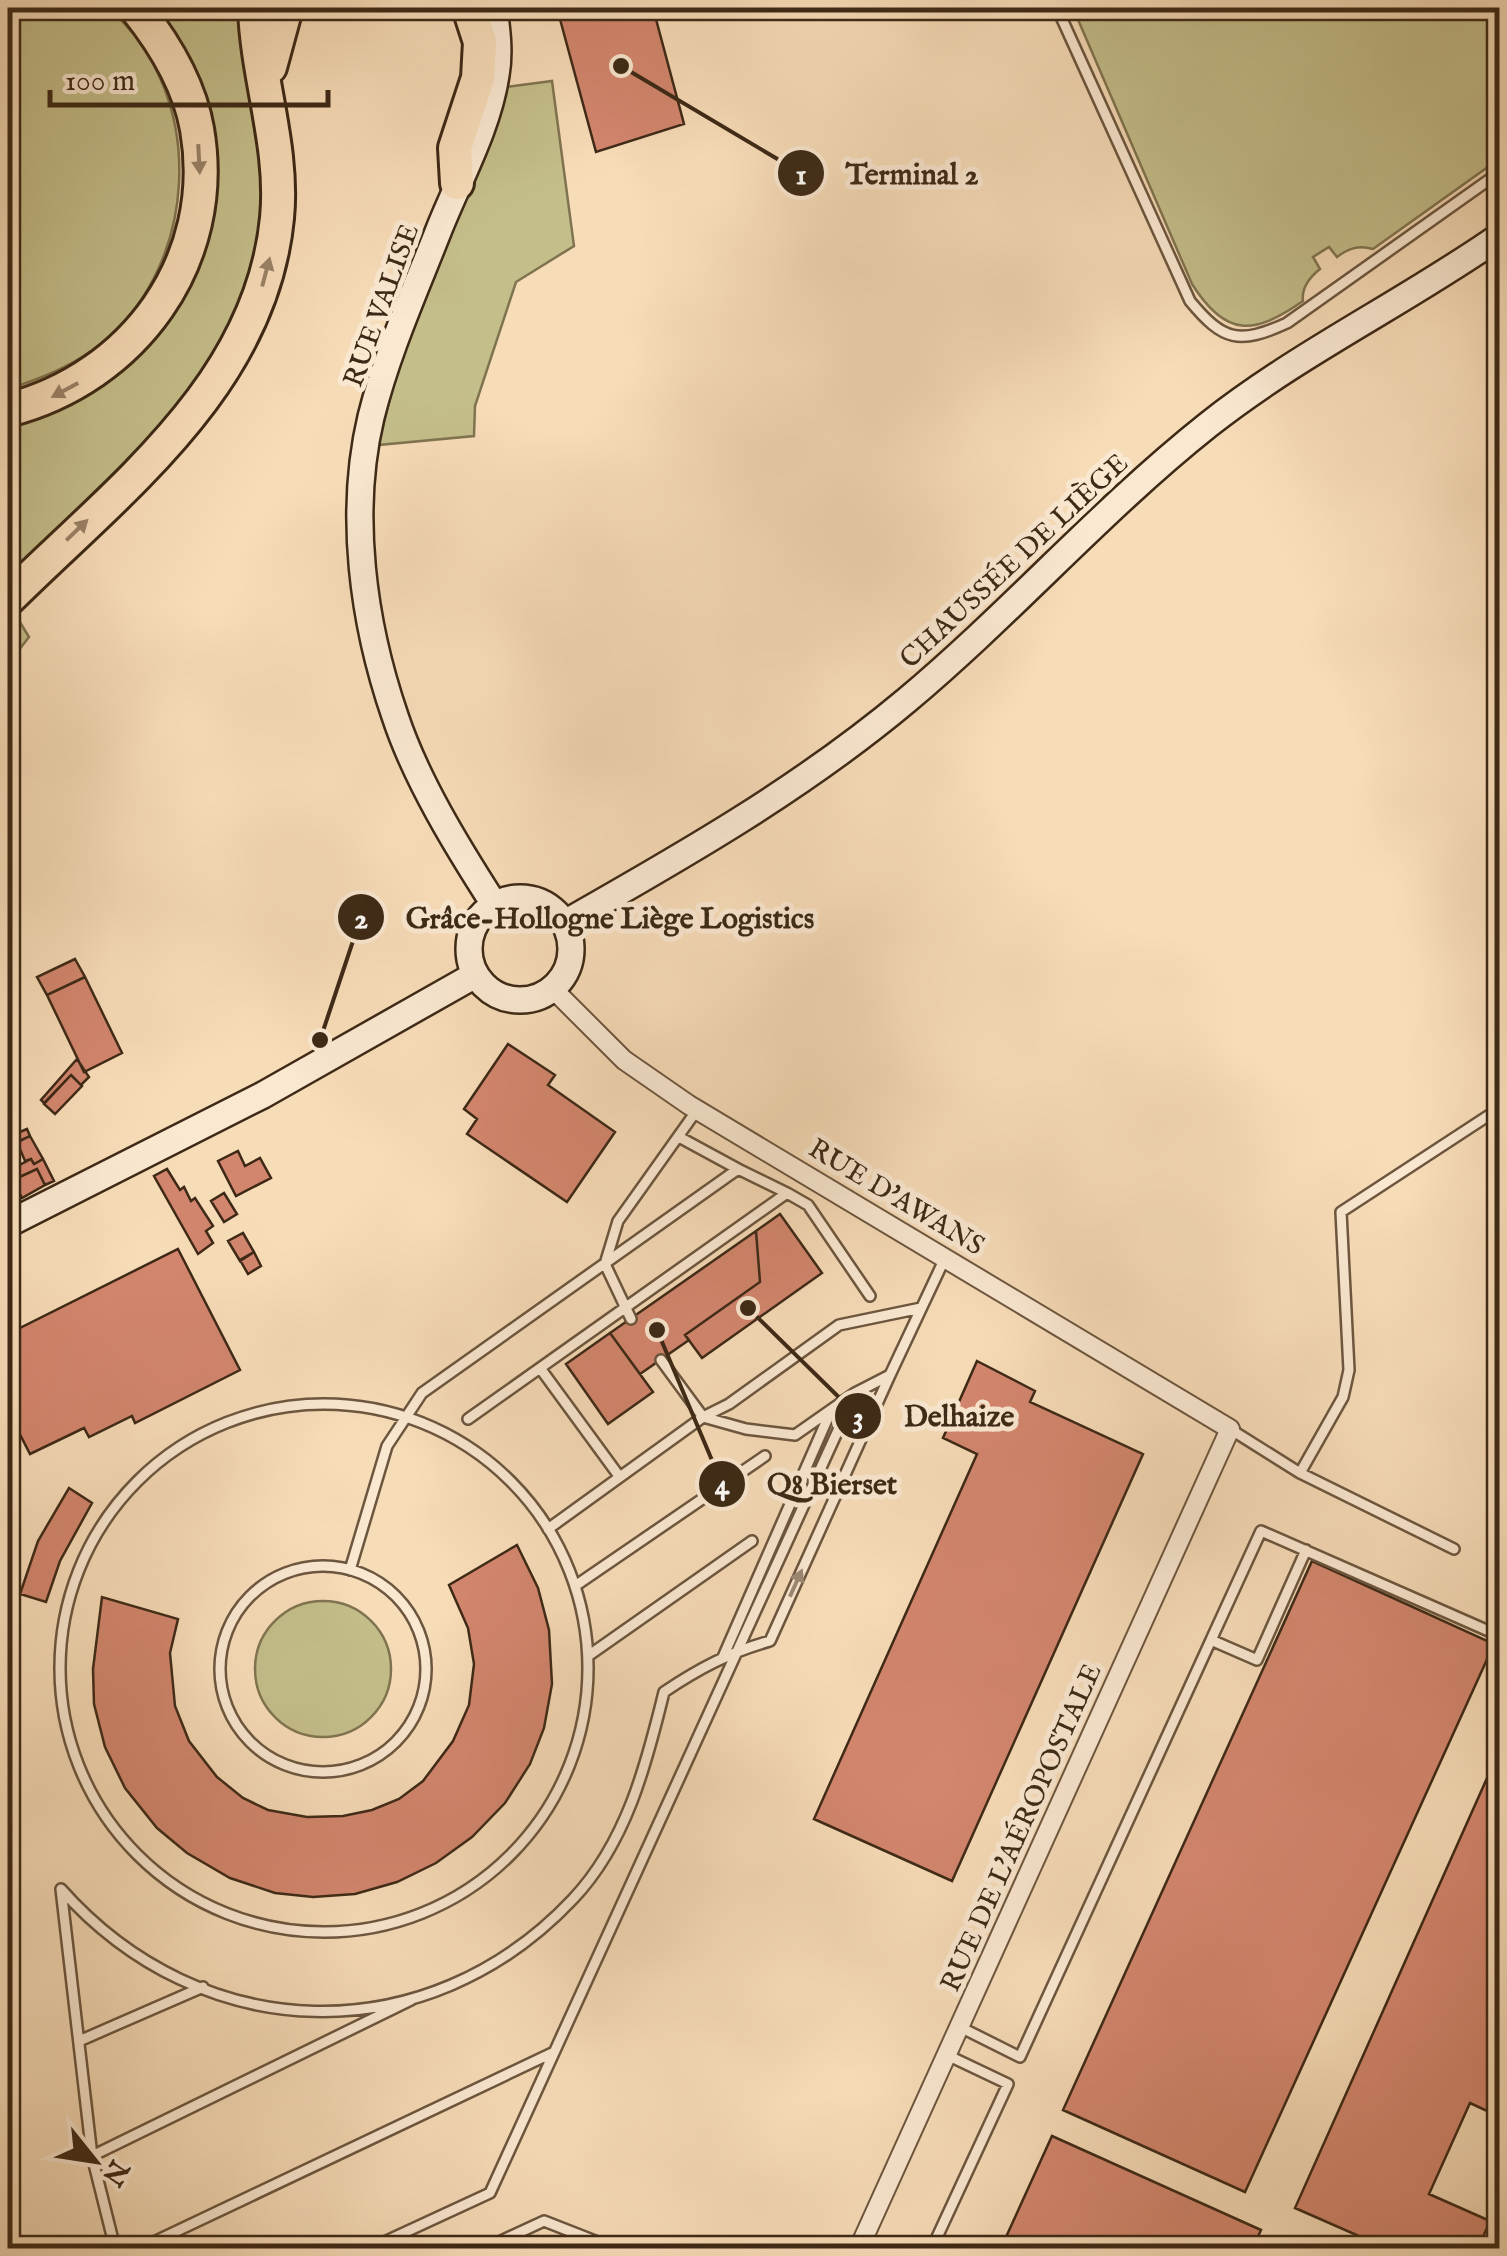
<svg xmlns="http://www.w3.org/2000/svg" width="1507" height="2256" font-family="'IM FELL English',serif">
  <rect width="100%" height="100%" fill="#f7dcb8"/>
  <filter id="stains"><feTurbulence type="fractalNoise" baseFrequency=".002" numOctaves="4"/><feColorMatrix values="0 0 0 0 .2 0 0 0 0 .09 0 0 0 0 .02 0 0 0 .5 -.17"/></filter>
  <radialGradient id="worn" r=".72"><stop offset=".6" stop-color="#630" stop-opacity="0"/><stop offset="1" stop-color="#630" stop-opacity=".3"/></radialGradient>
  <!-- green -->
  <path fill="#c4be8a" stroke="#807450" stroke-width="2.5" d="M8,8H108C210,94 201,274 91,351C66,369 37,380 8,389Z
    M154,8H240L265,172L259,274L215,375L8,589V423L63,405L207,224Z
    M1073,8H1499V159L1373,249C1359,245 1349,248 1337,257L1329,247L1313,257L1320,269C1310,277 1301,287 1303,301C1254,335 1226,338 1192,284Z
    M552,81L574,246L516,282L475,406L474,436L378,445L397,372L506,87Z
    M15,614L29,637L8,664V622Z
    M255 1669a68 68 0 1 1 136 0a68 68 0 1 1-136 0Z"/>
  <!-- building -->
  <path fill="#d3866e" stroke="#3d2916" stroke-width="2.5" d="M557,8H653L684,124L596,152Z
    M75,959L85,977L47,995L37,977Z
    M85,977L122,1053L84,1072L47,995Z
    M508,1044L555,1075L548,1085L615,1132L567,1202L467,1134L477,1119L464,1109Z
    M77,1059L89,1077L81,1085L71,1075L44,1103L41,1100Z
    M71,1075L82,1086L55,1114L44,1104Z
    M12,1129L18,1142L10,1146L8,1132Z
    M27,1129L30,1136L18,1142L15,1134Z
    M30,1136L43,1159L34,1164L31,1159L25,1161L17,1142Z
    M238,1151L245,1166L260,1158L271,1178L236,1196L218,1161Z
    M31,1159L34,1164L43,1159L54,1181L45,1185L37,1169L13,1180L12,1177L16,1175L12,1169Z
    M37,1169L45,1185L22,1198L13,1180Z
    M167,1169L180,1190L184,1187L191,1201L195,1198L213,1226L206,1231L213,1243L198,1254L154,1176Z
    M224,1193L237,1214L224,1222L211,1201Z
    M780,1214L822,1273L702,1358L685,1335L760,1282L756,1231Z
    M756,1231L760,1282L685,1335L689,1340L640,1374L610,1333Z
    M243,1233L254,1252L240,1261L228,1241Z
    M178,1249L240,1370L135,1423L132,1416L89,1437L84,1428L30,1454L8,1411V1334Z
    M254,1252L261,1266L248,1274L240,1260Z
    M610,1333L653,1392L608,1424L566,1364Z
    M977,1361L1035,1391L1030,1402L1143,1454L952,1881L814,1819L977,1454L943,1438Z
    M69,1488L92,1503L60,1561L46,1602L20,1594L38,1541Z
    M517,1545L538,1588L549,1630L552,1684L544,1728L530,1764L505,1803L472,1837L436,1863L397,1882L355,1894L313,1897L275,1893L230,1878L187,1853L157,1828L125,1788L105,1747L94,1704L93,1669L102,1597L178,1619L170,1653L175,1706L189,1741L217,1777L243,1798L268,1810L307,1817L343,1816L372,1810L399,1799L423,1781L453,1741L469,1705L474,1664L468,1628L449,1585Z
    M1312,1561L1494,1644L1245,2192L1063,2110Z
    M1500,1749V2117L1470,2103L1429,2194L1490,2221L1478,2248H1386L1295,2208Z
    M1052,2136L1261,2230L1253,2248H1001Z"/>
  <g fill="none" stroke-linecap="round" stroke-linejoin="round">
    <!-- lane casing -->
    <g stroke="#6c563e" stroke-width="14">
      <path id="lane" d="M1057,8L1190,301C1223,341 1239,345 1287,323L1500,172
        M679,1137L738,1169
        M631,1319L605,1264L618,1221L697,1110
        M661,1360L703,1417L746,1429L795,1435L855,1393L890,1375L945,1258
        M540,1368L619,1476
        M60 1668a264 264 0 1 1 528 0a264 264 0 1 1-528 0Z
        M468,1419L787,1193L808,1205L870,1296
        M1230,1429L1300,1473L1454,1549
        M1300,1473L1343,1397L1349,1370L1341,1212L1500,1108
        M548,1529L703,1417L729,1404L839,1325L921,1308
        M1306,1550L1257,1660L1211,1640L1261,1531L1500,1636
        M220 1669a103 103 0 1 1 206 0a103 103 0 1 1-206 0Z
        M350,1570L387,1446L422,1393L738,1169L787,1193
        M575,1586L765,1456
        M588,1656L752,1541
        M723,1657L830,1413
        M411,2000L92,2156L61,1889C201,2047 427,2054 573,1899C626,1843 646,1766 664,1692C698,1669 730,1652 770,1641L890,1375
        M960,2027L1020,2057L1211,1640
        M79,2041L203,1987
        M92,2156L115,2248
        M141,2248L552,2053
        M371,2248L490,2193L855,1393
        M486,2248L544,2221L613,2248
        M932,2248L1008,2084L947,2055"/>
    </g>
    <!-- street casing -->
    <g stroke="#6c563e" stroke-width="22">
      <path id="street" d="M553,989L624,1060L689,1105L1230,1429L859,2248"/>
    </g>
    <!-- secondary casing -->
    <g stroke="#3d2916" stroke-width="30">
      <path id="secondary" d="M494,8C497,30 500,53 496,75C488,129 458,181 438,232C414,293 387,353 371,417C348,514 363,623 395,716C416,780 458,848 494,904
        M469 949a51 51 0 1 1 102 0a51 51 0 1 1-102 0Z
        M565,923C683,856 802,788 907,700C1011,613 1101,510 1208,425C1299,353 1404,303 1500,236
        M8,1224L263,1095L475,975"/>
    </g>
    <!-- highway casing -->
    <g stroke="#3d2916" stroke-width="38">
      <path id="highway" d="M270,67L286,8
        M457,183L455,148L478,78L480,42L469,8
        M8,410C133,378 220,261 197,129C189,83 164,43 136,8
        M8,599C118,490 261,385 277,218C284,147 257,78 255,8"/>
    </g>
    <!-- lane -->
    <use href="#lane" stroke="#fae8d1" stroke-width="9"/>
    <!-- street -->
    <use href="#street" stroke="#fae8d1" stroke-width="18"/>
    <!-- secondary -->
    <use href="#secondary" stroke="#fae8d1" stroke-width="25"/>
    <!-- highway -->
    <use href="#highway" stroke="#f7dcb8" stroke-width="32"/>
  </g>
  <!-- one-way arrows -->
  <defs><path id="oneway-solid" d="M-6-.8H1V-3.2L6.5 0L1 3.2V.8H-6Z" transform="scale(2.5)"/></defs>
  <g fill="#9a8267">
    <use href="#oneway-solid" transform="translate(199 159) rotate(87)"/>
    <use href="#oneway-solid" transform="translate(266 272) rotate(-75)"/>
    <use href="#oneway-solid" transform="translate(65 390) rotate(152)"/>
    <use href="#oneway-solid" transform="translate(77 530) rotate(-44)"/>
  </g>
  <use fill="#9c8874" href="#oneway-solid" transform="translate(796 1583) rotate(-66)"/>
  <g text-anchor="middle" stroke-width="10" stroke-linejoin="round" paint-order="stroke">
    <!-- street labels -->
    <g font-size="28" fill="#3d2916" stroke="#fae8d1">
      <text transform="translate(380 305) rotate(-70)" y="10">RUE VALISE</text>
      <text transform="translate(1013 560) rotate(-43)" y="10">CHAUSSÉE DE LIÈGE</text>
      <text transform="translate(897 1196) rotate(31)" y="10">RUE D'AWANS</text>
      <text transform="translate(1020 1827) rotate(-66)" y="10">RUE DE L'AÉROPOSTALE</text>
    </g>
  </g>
  <!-- callouts -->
  <path fill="none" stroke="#3d2916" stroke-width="4" d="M621 66L801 173M320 1040L361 917M748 1308L858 1416M657 1330L722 1484"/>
  <g fill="#3d2916" stroke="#fae8d1" stroke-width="4">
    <circle cx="621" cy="66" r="10"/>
    <circle cx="320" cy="1040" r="10"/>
    <circle cx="748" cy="1308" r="10"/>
    <circle cx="657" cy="1330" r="10"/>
    <circle cx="801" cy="173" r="25"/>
    <circle cx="361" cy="917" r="25"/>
    <circle cx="858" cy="1416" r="25"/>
    <circle cx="722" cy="1484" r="25"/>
  </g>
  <g font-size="30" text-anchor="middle" font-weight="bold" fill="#fff">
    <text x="801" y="184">1</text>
    <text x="361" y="928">2</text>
    <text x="858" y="1426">3</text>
    <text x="722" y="1494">4</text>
  </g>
  <g font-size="30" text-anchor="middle" font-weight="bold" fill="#3d2916" stroke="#fae8d1" stroke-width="10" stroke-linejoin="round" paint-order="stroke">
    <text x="912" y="184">Terminal 2</text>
    <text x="610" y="928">Grâce-Hollogne Liège Logistics</text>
    <text x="959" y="1426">Delhaize</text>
    <text x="832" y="1494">Q8 Bierset</text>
  </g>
  <!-- margin -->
  <rect width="1507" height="2256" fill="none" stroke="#f7dcb8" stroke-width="40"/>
  <rect x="10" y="10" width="1487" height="2236" fill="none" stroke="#3d2916" stroke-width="5"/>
  <rect x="20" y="20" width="1467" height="2216" fill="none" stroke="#3d2916" stroke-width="2.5"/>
  <!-- north arrow -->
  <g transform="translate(95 2161) rotate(120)" stroke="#fae8d1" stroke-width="8" paint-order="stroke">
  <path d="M0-8L18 38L0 25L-18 38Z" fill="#3d2916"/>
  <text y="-15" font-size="28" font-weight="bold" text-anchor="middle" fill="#3d2916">N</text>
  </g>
  <!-- scale -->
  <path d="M50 90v15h278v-15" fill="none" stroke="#3d2916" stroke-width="5"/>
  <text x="65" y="90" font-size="30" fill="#3d2916" stroke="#fae8d1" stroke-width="8" paint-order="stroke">100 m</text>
  <rect width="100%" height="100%" filter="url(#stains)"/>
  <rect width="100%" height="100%" fill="url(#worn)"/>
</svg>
